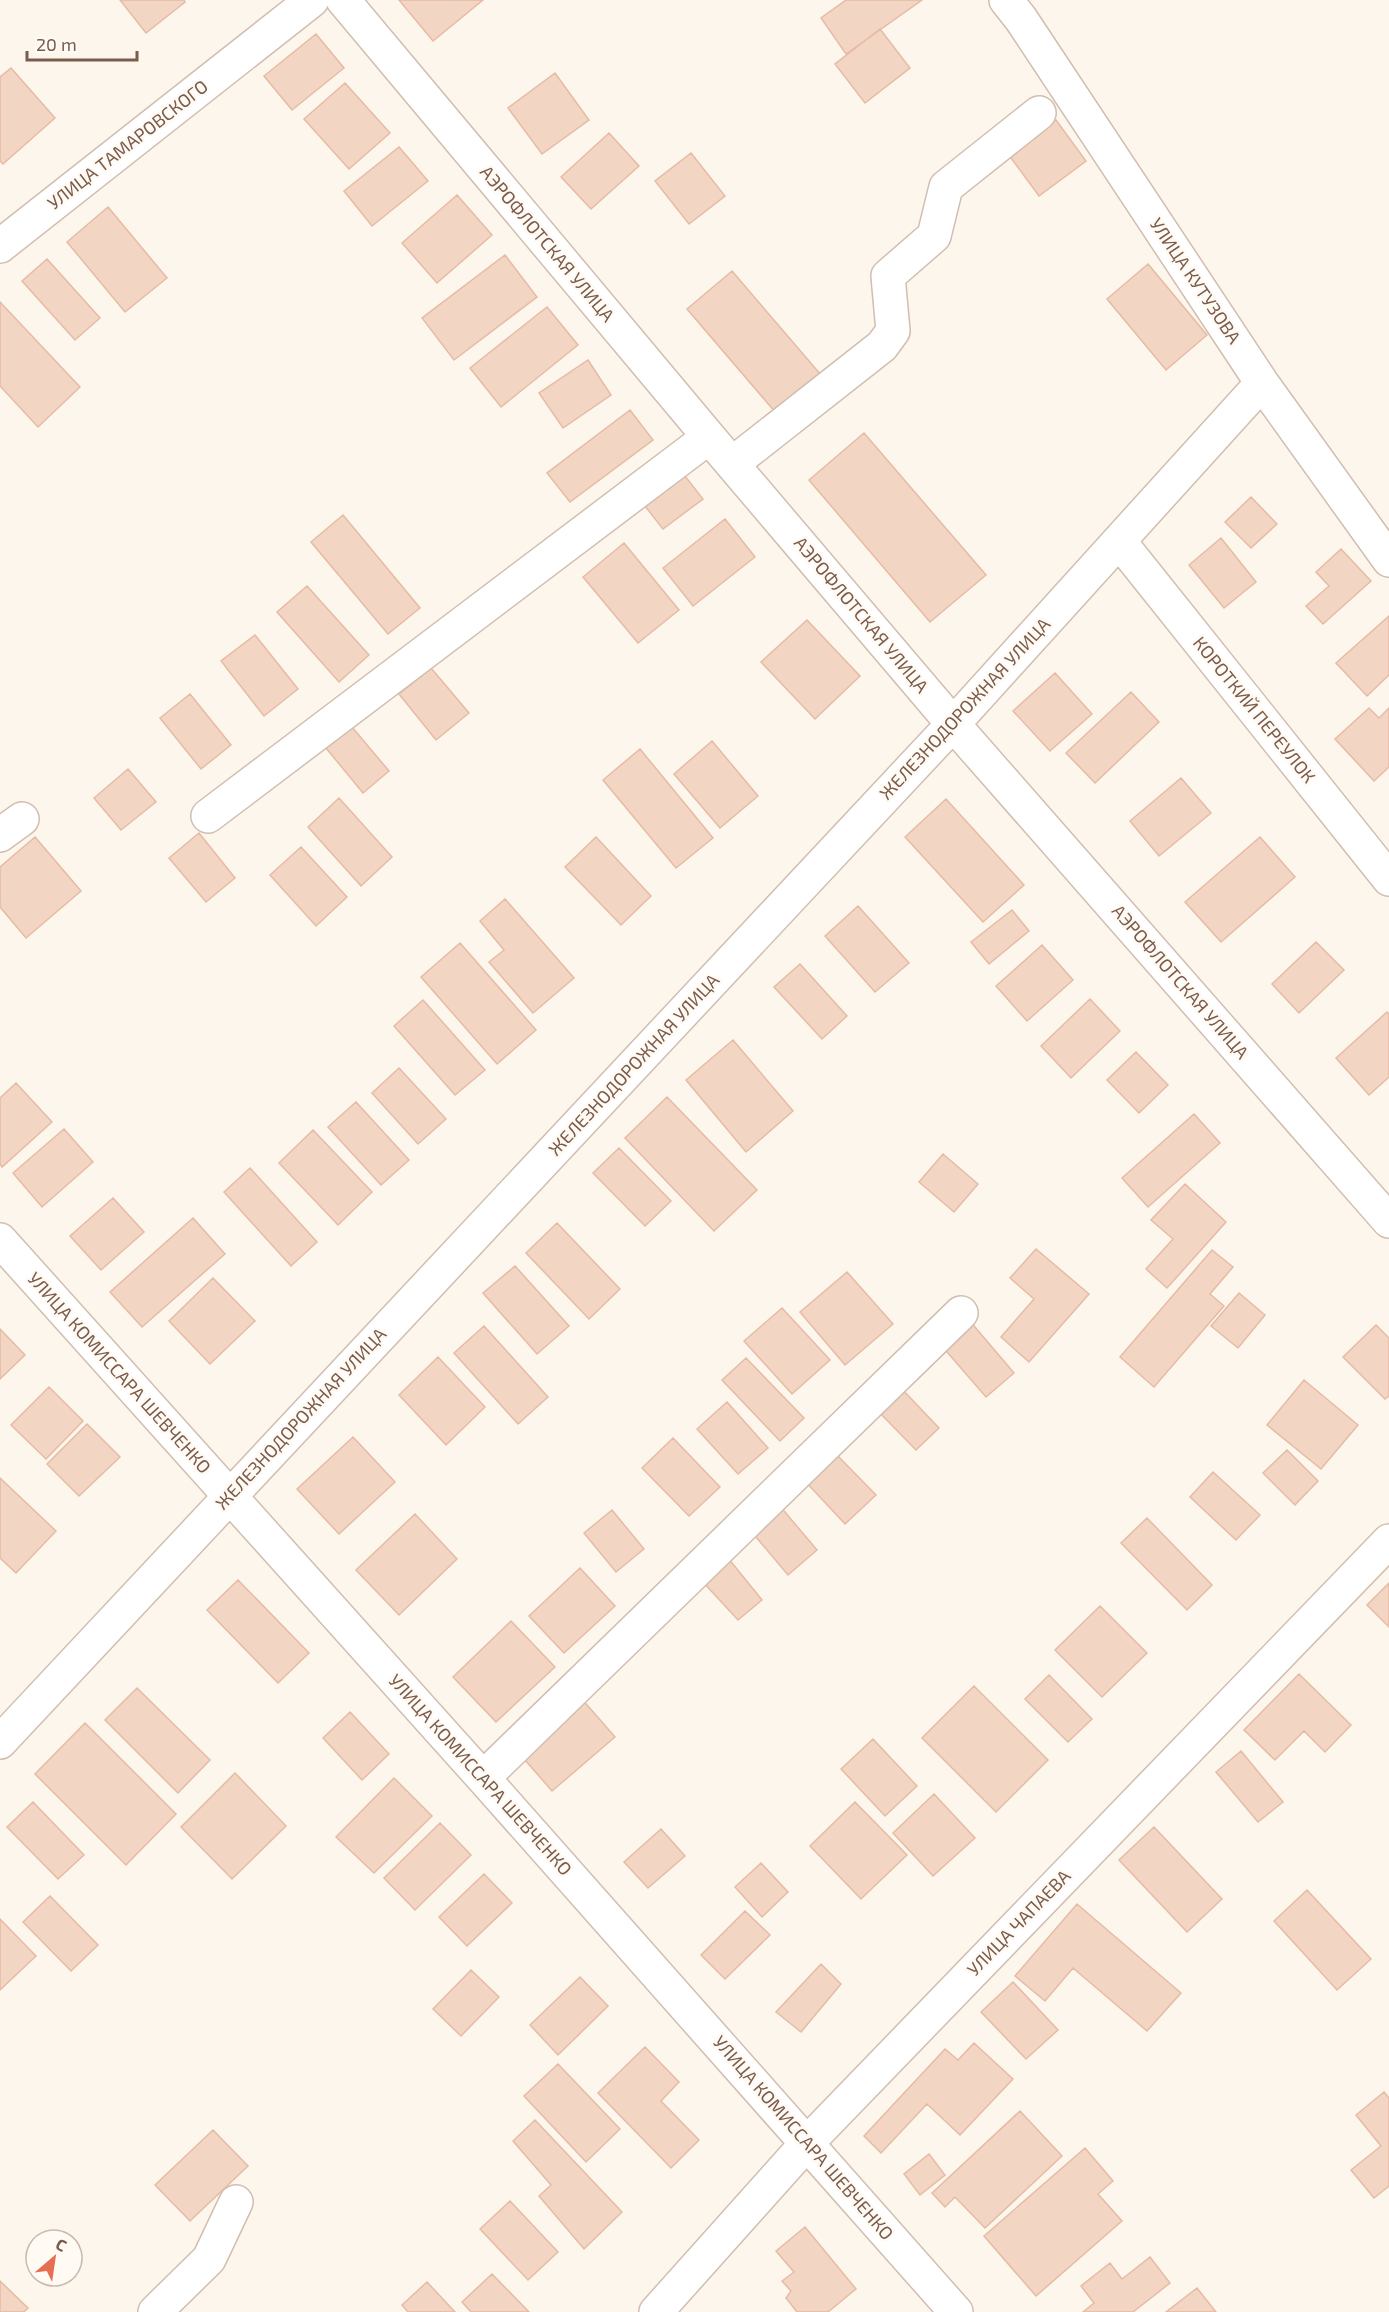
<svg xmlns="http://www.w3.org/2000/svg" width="1389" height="2312" font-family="'Exo 2',sans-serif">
  <rect width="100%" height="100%" fill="#fdf6ec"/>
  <!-- building -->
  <path fill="#f3d5c3" stroke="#e6bba3" stroke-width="1.5" d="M120,0H184L185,2L146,33Z
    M399,0H483L433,41Z
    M846,0H922L846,54L821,18Z
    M880,29L910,68L865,103L835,64Z
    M316,34L344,68L292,110L264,76Z
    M11,68L55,118L3,164L0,161V77Z
    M555,73L589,120L542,154L508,108Z
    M345,83L390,133L349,169L304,119Z
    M1056,120L1086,161L1039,196L1008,154Z
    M609,133L639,166L591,209L561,177Z
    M399,147L428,181L372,226L344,191Z
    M691,153L725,196L689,224L655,181Z
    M457,195L492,235L437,283L402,243Z
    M108,207L167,278L125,312L67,242Z
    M505,255L537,297L454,360L422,318Z
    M47,259L100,318L75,340L22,281Z
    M1148,264L1207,335L1166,370L1107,299Z
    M732,271L821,375L776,413L687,309Z
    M0,302L80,387L38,427L0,386Z
    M547,307L578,345L501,407L470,368Z
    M588,360L611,395L563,428L539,393Z
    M630,410L653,440L570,502L547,473Z
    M864,433L986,575L930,622L809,480Z
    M681,471L703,499L663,529L641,501Z
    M1251,497L1277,524L1251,548L1225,522Z
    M343,515L420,608L388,634L311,542Z
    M725,519L755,557L693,606L663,568Z
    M1221,538L1256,582L1224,608L1189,565Z
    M624,543L679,610L638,643L583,577Z
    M1341,549L1371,581L1323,624L1306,606L1329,586L1316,572Z
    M307,586L369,655L339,682L277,612Z
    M1389,616V675L1367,696L1336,663Z
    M807,620L860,676L815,719L761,662Z
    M255,635L298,689L264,716L221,661Z
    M431,668L469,713L436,740L399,694Z
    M1055,673L1092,714L1050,751L1013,711Z
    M1131,692L1159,722L1095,783L1066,753Z
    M190,694L231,745L201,769L160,718Z
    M1369,708L1379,718L1389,708V767L1374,781L1335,739Z
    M352,727L389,771L363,793L326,748Z
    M712,741L758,796L720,828L674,774Z
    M640,749L713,838L676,868L603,780Z
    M128,769L156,802L121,830L94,798Z
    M1181,778L1211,813L1159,856L1130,821Z
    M339,798L392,857L361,886L308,827Z
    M946,799L1024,885L983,922L905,837Z
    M199,833L235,878L206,902L169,858Z
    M35,837L81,891L26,938L0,907V867Z
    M596,837L651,896L621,925L565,867Z
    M1260,837L1295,877L1221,942L1185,902Z
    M301,847L347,897L316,926L270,875Z
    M505,899L574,978L533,1013L489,962L504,950L480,921Z
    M858,906L909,963L875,992L825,936Z
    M1012,910L1029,931L989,964L971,942Z
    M1316,942L1344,970L1299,1013L1272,984Z
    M460,943L536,1030L497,1064L421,977Z
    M1042,945L1073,980L1027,1021L996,986Z
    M800,964L847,1016L822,1039L774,987Z
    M1090,999L1120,1031L1071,1078L1041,1046Z
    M423,1000L485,1070L455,1095L394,1026Z
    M1387,1012L1389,1014V1077L1369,1095L1336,1058Z
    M733,1040L793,1111L746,1152L686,1080Z
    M1136,1052L1168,1085L1139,1113L1107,1080Z
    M399,1068L446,1119L418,1144L372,1093Z
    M16,1083L52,1122L2,1167L0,1164V1098Z
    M667,1097L757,1190L714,1231L625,1138Z
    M356,1102L409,1160L381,1185L328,1127Z
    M1194,1114L1220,1143L1148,1207L1122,1178Z
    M64,1129L93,1162L42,1207L13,1173Z
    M313,1130L372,1192L338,1225L279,1163Z
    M619,1148L671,1201L645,1226L593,1173Z
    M943,1154L978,1184L954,1212L919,1182Z
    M250,1168L317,1242L291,1266L224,1192Z
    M1185,1184L1226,1222L1167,1288L1146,1269L1173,1239L1151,1220Z
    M113,1198L144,1232L101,1270L70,1236Z
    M193,1218L225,1254L142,1327L110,1292Z
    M557,1223L620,1289L589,1319L526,1253Z
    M1036,1249L1089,1294L1029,1362L1001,1337L1034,1299L1010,1278Z
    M1212,1250L1233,1267L1210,1294L1224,1306L1154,1387L1120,1357Z
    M515,1266L569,1326L537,1354L483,1293Z
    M847,1272L893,1324L845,1365L800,1312Z
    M213,1278L255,1321L210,1364L169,1321Z
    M1239,1293L1265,1315L1238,1348L1211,1326Z
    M782,1308L830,1360L792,1394L744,1341Z
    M969,1320L1014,1373L986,1397L941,1345Z
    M1376,1325L1389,1338V1396L1385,1399L1343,1357Z
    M484,1326L548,1397L518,1424L454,1353Z
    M0,1329L25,1355L0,1379Z
    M438,1357L485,1407L446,1445L399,1395Z
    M746,1358L804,1418L780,1441L722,1380Z
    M1304,1380L1358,1425L1321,1469L1267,1425Z
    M49,1387L83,1421L46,1459L11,1425Z
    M900,1387L939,1428L916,1450L876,1409Z
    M727,1402L768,1448L738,1474L697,1429Z
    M87,1424L120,1457L79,1496L47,1464Z
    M353,1437L395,1482L339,1534L297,1489Z
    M673,1438L720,1487L689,1516L642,1468Z
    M1287,1450L1318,1481L1295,1505L1263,1473Z
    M833,1451L876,1495L845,1524L803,1479Z
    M1213,1472L1260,1515L1236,1540L1190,1497Z
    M0,1478L56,1531L16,1573L0,1558Z
    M779,1505L817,1550L788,1575L750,1530Z
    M612,1510L644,1549L616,1572L584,1533Z
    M415,1514L457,1559L399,1615L356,1570Z
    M1147,1518L1212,1585L1187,1610L1121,1543Z
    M728,1558L762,1600L738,1620L702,1581Z
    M580,1568L615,1606L564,1653L529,1616Z
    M238,1580L309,1653L278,1683L207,1610Z
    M1389,1583V1627L1367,1605Z
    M1100,1606L1147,1653L1102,1697L1055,1650Z
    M511,1621L555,1667L496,1722L453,1677Z
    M1299,1674L1351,1725L1325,1752L1304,1731L1275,1760L1244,1730Z
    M1049,1675L1092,1719L1068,1742L1025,1699Z
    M974,1686L1048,1760L996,1812L922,1738Z
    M137,1688L210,1760L178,1793L105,1720Z
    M581,1698L615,1737L552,1791L518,1752Z
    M350,1712L389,1754L362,1780L323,1738Z
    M85,1723L176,1814L126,1865L35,1774Z
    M873,1739L917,1786L885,1816L841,1769Z
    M1241,1751L1283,1802L1258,1822L1216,1772Z
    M235,1773L286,1826L232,1879L181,1827Z
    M394,1778L432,1816L374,1873L336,1837Z
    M934,1794L975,1838L933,1876L893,1833Z
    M33,1802L84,1855L58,1879L7,1827Z
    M855,1802L907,1855L861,1899L810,1846Z
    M440,1823L471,1855L415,1910L384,1878Z
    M1154,1827L1222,1899L1187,1932L1119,1860Z
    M661,1829L685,1856L648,1888L624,1862Z
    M761,1863L788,1892L762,1917L735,1887Z
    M484,1874L512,1903L467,1946L439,1917Z
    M1307,1890L1371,1959L1337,1990L1274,1921Z
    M50,1896L98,1945L71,1971L23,1922Z
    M1077,1904L1181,1993L1147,2031L1073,1968L1045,2001L1015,1976Z
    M745,1911L770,1935L725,1979L701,1955Z
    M0,1919L36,1956L0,1990Z
    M821,1964L841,1984L801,2032L776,2012Z
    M471,1970L499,1997L461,2036L433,2009Z
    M580,1977L608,2006L558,2055L530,2025Z
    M1013,1982L1058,2030L1026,2059L981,2012Z
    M974,2043L1013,2079L960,2135L927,2104L881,2153L864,2136L945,2049L958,2060Z
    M645,2047L679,2082L661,2101L699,2140L671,2168L598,2093Z
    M558,2064L620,2129L586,2162L524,2096Z
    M1384,2092L1389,2098V2186L1374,2198L1351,2170L1381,2146L1356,2115Z
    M1020,2111L1062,2156L985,2228L955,2197L945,2207L932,2193Z
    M535,2120L622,2212L584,2249L539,2196L551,2185L513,2141Z
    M213,2130L248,2166L190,2221L155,2185Z
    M1085,2148L1113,2181L1098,2194L1122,2221L1036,2296L984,2236Z
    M929,2154L945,2175L920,2195L904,2174Z
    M510,2201L558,2252L528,2280L480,2229Z
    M805,2227L856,2289L828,2312H797L786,2298L791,2291L782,2281L794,2272L776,2251Z
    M1150,2257L1170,2283L1133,2312H1083L1094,2303L1081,2286L1110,2263L1122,2279Z
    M492,2274L529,2312H471L462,2302Z
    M0,2281L28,2308L24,2312H0Z
    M427,2282L455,2312H408L402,2305Z
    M1197,2288L1216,2312H1166Z"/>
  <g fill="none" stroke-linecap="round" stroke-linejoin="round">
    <!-- minor casing -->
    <g stroke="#d1beb0" stroke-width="36">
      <path id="minor" d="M343,0L709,437L953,724L1389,1221
        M1006,0L1021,19L1262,383L1389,560
        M0,246L312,0
        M732,464L882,346L893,331L888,276L934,236L946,187L1039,113
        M1119,541L1389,879
        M208,816L709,437
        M0,835L22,819
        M0,1240L483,1778L956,2312
        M0,1742L953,724L1262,383
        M483,1778L961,1313
        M155,2312L209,2259L236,2202
        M656,2312L808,2142L1389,1541"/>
    </g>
    <!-- minor -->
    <use href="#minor" stroke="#fff" stroke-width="33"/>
  </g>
  <g text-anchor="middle" stroke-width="5" stroke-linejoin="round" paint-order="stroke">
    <!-- street labels -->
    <g font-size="18" fill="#7a5c4d" stroke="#fffaf3">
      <text transform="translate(128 145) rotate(-38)" y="6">УЛИЦА ТАМАРОВСКОГО</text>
      <text transform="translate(547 244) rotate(50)" y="6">АЭРОФЛОТСКАЯ УЛИЦА</text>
      <text transform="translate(1195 281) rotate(56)" y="6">УЛИЦА КУТУЗОВА</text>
      <text transform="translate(861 615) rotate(50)" y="6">АЭРОФЛОТСКАЯ УЛИЦА</text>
      <text transform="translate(965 709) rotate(-47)" y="6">ЖЕЛЕЗНОДОРОЖНАЯ УЛИЦА</text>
      <text transform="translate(1254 710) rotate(51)" y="6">КОРОТКИЙ ПЕРЕУЛОК</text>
      <text transform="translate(1180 982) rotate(49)" y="6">АЭРОФЛОТСКАЯ УЛИЦА</text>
      <text transform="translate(634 1065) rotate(-47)" y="6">ЖЕЛЕЗНОДОРОЖНАЯ УЛИЦА</text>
      <text transform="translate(119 1373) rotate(48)" y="6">УЛИЦА КОМИССАРА ШЕВЧЕНКО</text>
      <text transform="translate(301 1419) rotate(-47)" y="6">ЖЕЛЕЗНОДОРОЖНАЯ УЛИЦА</text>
      <text transform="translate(480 1775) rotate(48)" y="6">УЛИЦА КОМИССАРА ШЕВЧЕНКО</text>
      <text transform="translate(1019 1923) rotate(-46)" y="6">УЛИЦА ЧАПАЕВА</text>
      <text transform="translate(803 2138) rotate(49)" y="6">УЛИЦА КОМИССАРА ШЕВЧЕНКО</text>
    </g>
  </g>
  <!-- north arrow -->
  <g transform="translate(54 2258) rotate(29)"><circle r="28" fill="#fffaf3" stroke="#cabbb1" stroke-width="1.5"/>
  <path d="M0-4.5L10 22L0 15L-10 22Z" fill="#e76f51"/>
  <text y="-9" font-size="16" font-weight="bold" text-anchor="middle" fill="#7a5c4d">С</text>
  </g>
  <!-- scale -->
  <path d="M27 51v9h110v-9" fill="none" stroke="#7a5c4d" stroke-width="3"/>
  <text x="36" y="51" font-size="18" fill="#7a5c4d" stroke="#fffaf3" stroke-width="4.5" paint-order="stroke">20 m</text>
</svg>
